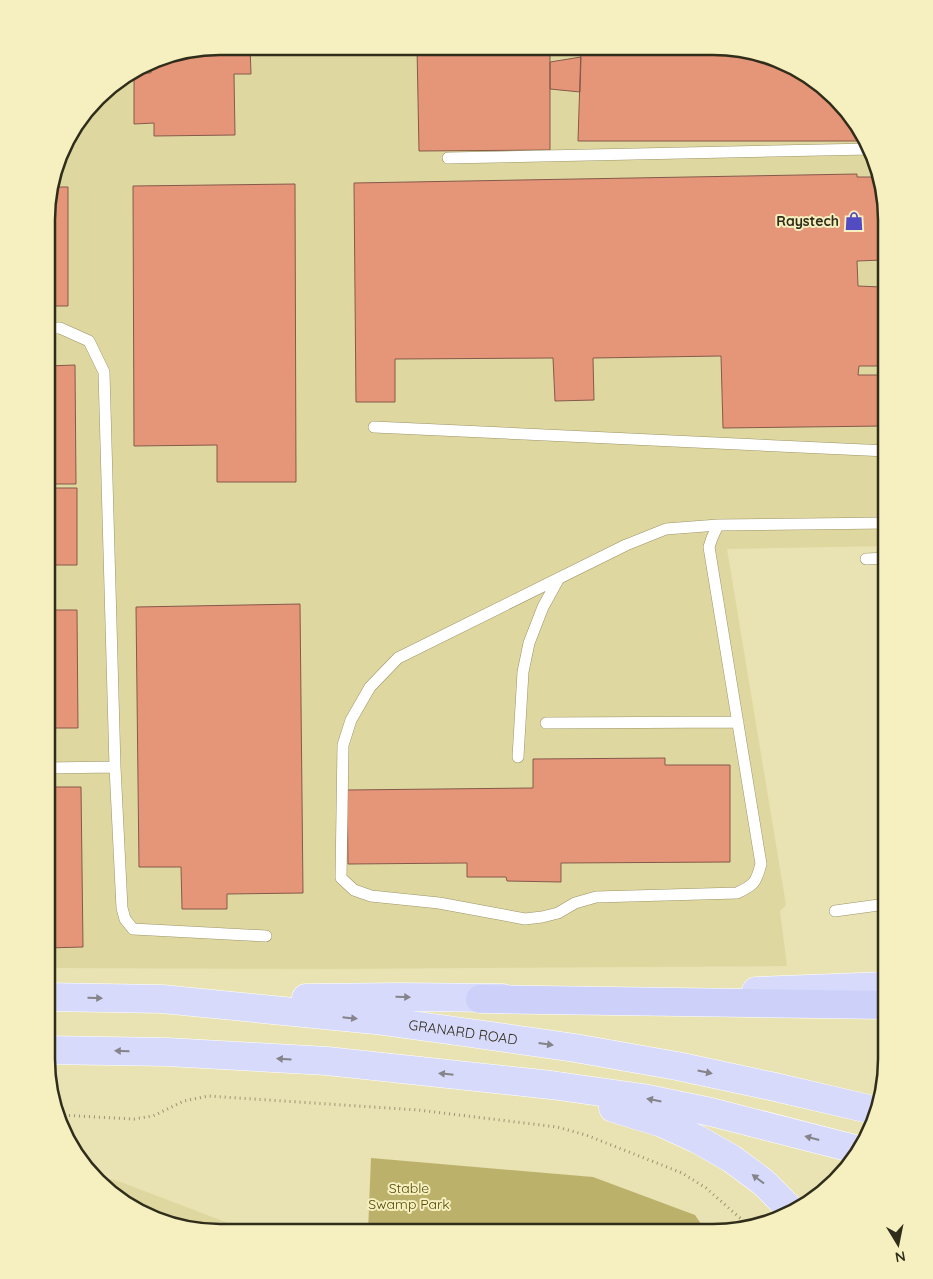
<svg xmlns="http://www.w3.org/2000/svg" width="933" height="1279" font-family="Quicksand,sans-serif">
  <rect width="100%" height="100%" fill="#e9e2b2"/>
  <!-- built -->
  <path fill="#dfd7a0" d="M220,46L736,48L819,82L869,143L887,219V546L727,549L786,905L780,911L787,966L333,969L46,968L48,197L69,133L106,89L164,56Z
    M97,1176L118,1181L228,1223L229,1231H197L114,1197Z"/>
  <!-- green -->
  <path fill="#bcb16a" d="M371,1158L593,1177L695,1215L707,1233L368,1232Z"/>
  <!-- building -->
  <path fill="#e59578" stroke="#865a4b" d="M220,46H250L251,74H234L235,135L154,136V123L134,124V73H151V63L164,56Z
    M417,47H550V150L419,151Z
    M581,47L736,48L819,82L867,141H578Z
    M581,57L580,92L550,89V62Z
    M857,174V177H877L883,204V260L857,261L858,286L881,287V325H887V366H859L858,375H884V426L723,428L721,356L593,358L594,400L555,401L553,358L395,359V402H356L354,183Z
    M295,184L296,482H217V445L134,446L133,186Z
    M51,187H68V306H48V197Z
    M75,365L76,484H47V366Z
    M47,488H77V565H47Z
    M882,573H887V597H881Z
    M300,604L303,893L227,894V909H182L181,867H139L136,607Z
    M47,610H77L78,728H47Z
    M665,758V765H730V862L561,863V882L507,881L506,877H467V863L348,864L347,790L533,788V759Z
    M47,787H81L83,947L46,948Z"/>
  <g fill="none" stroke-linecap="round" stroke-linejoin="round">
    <!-- service casing -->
    <g stroke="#9c9568" stroke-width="12">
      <path id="service" d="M448,158L870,149
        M48,328H60L89,341L104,372L115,767L122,908L125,919L133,929L266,936
        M374,427L887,451
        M718,525L712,538L709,547L761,864C756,883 754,885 737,893L596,897L575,903L558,913L542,917L525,919L439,903L371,896L354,890L341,878L343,745L351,720L370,687L398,658L626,545L666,529L718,525L887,523
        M866,559L887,558
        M546,723L738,722
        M518,757L523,672L529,643L543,607L559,578
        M47,768L115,767
        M835,911L886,904"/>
    </g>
    <!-- trunk casing -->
    <g stroke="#fff" stroke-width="29">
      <g id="trunk">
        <path d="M756,991L886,986"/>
        <path id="s1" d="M46,997L162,999L375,1020L463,1032L575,1048L677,1066L775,1087L873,1110"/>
        <path d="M306,998L399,997L503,998"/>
        <path d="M46,1050L167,1052L327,1061L551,1085L643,1098L711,1112L859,1150"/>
        <path d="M613,1108L662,1123L697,1139L732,1159L763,1182L793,1212"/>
      </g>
    </g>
    <!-- motorway casing -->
    <g stroke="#fff" stroke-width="29">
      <path id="motorway" d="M480,999L886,1005"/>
    </g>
    <!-- path -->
    <path stroke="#9a9572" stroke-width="3" stroke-dasharray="1 4" stroke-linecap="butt" d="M59,1115L134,1119L153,1116L184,1101L208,1096L418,1110L557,1127L586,1135L682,1173L706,1188L748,1225"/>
    <!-- service -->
    <use href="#service" stroke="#fff" stroke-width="11"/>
    <!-- trunk -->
    <use href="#trunk" stroke="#d7dafa" stroke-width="28"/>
    <!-- motorway -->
    <use href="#motorway" stroke="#cdd1f9" stroke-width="28"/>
  </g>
  <!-- one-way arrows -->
  <defs><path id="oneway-solid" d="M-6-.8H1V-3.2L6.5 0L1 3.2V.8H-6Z" transform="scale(1.25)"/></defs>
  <g fill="#84848a">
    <use href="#oneway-solid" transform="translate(403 997) rotate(1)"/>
    <use href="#oneway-solid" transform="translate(95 998) rotate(1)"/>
    <use href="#oneway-solid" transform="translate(350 1018) rotate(6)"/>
    <use href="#oneway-solid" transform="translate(546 1044) rotate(8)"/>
    <use href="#oneway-solid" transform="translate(122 1051) rotate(-179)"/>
    <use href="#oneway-solid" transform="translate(284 1059) rotate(-176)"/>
    <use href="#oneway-solid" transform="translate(705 1072) rotate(12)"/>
    <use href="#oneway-solid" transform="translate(446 1074) rotate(-174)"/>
    <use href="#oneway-solid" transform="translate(654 1100) rotate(-169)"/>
    <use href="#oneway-solid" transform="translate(812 1138) rotate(-165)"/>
    <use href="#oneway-solid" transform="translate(758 1179) rotate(-143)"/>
  </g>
  <!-- icons -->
  <defs>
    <g id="shop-bare" transform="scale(1.5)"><path d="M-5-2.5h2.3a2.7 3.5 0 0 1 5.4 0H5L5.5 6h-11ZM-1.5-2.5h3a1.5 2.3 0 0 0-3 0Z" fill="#534bc2" stroke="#f6efbf" stroke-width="2.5" paint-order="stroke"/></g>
  </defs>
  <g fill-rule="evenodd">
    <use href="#shop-bare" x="854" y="221"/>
  </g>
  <g text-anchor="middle" stroke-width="4" stroke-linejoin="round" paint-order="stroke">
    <!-- poi labels -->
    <g font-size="14" font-weight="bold" fill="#302d1b" stroke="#f6efbf" text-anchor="end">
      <text x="839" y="226">Raystech</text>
    </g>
    <!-- street labels -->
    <g font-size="14" fill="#302d1b" stroke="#f6efbf">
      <text dy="5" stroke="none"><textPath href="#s1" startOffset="419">GRANARD ROAD</textPath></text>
    </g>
    <!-- park labels -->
    <g font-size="14" fill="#554b08" stroke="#f6efbf">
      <text x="409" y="1193">Stable<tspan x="409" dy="16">Swamp Park</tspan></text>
    </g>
  </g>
  <!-- crop -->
  <path d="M0 0H933V1279H0ZM220 55H713A165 165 0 0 1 878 220V1059A165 165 0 0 1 713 1224H220A165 165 0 0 1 55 1059V220A165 165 0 0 1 220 55Z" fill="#f6efbf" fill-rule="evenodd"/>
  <path fill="none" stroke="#302d1b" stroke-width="2.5" d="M220 55H713A165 165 0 0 1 878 220V1059A165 165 0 0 1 713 1224H220A165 165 0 0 1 55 1059V220A165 165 0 0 1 220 55Z"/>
  <!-- north arrow -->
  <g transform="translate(898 1244) rotate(170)" stroke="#f6efbf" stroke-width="4" paint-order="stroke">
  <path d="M0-4L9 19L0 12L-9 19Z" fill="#302d1b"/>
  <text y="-8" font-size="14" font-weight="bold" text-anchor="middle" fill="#302d1b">N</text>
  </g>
</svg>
